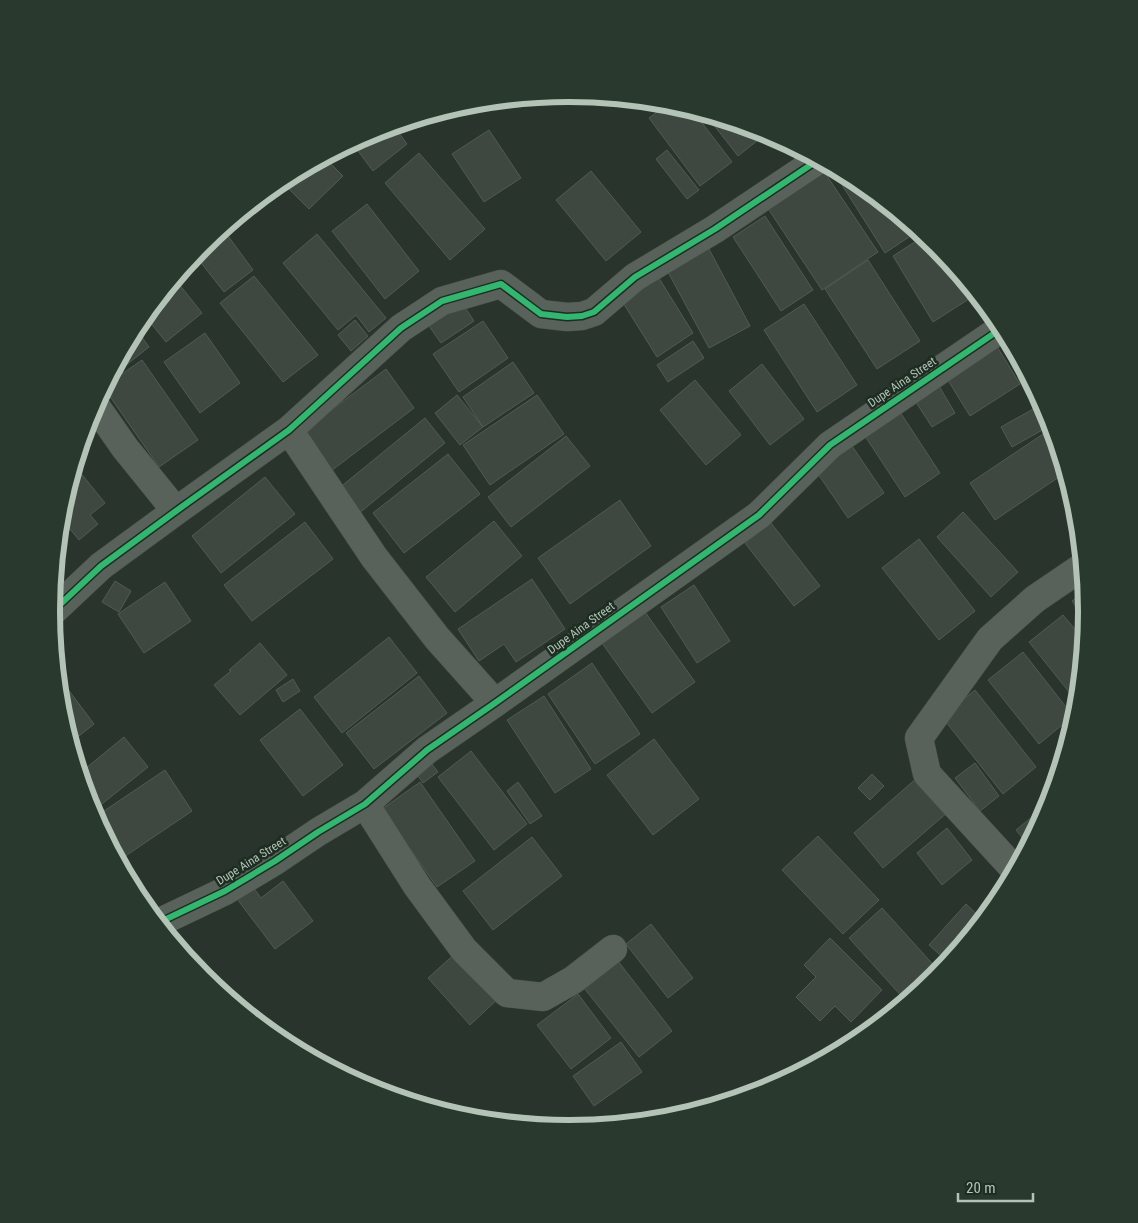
<svg xmlns="http://www.w3.org/2000/svg" width="1138" height="1223" font-family="'Roboto Condensed',sans-serif">
  <rect width="100%" height="100%" fill="#29342c"/>
  <!-- building -->
  <path fill="#3e4841" stroke="#505b54" d="M668,104L693,111L732,162L700,186L649,118Z
    M706,115L767,133L738,156Z
    M394,126L407,144L373,171L352,143L371,133Z
    M489,130L521,178L484,202L452,154Z
    M667,150L699,190L687,199L656,159Z
    M419,153L485,229L450,260L385,183Z
    M325,158L343,176L309,209L281,181Z
    M833,168L857,181L918,231L885,253L832,169Z
    M823,170L878,252L822,290L767,207Z
    M591,171L641,232L606,261L556,200Z
    M367,204L419,271L385,299L332,231Z
    M765,216L813,290L781,311L733,237Z
    M223,229L253,270L224,292L195,255L203,245Z
    M317,234L386,318L369,332L356,315L338,330L283,263Z
    M924,236L935,246L955,270L972,297L933,322L893,256Z
    M709,249L750,326L709,348L668,272Z
    M868,260L920,341L877,369L825,289Z
    M657,275L693,333L657,357L620,298Z
    M254,276L318,355L283,382L220,303Z
    M175,279L202,313L166,342L145,316Z
    M462,303L474,321L441,343L429,326Z
    M804,304L857,385L817,412L764,330Z
    M355,320L368,336L351,351L338,335Z
    M483,321L508,358L459,392L433,354Z
    M136,329L149,347L110,378Z
    M205,333L240,383L200,413L164,362Z
    M693,341L704,358L668,382L657,365Z
    M996,345L1020,384L970,416L946,377Z
    M142,360L198,440L159,467L104,388L106,385Z
    M513,362L534,393L483,427L463,397Z
    M762,364L804,419L770,445L729,391Z
    M386,369L414,408L331,471L302,432Z
    M695,380L741,435L706,465L660,410Z
    M936,381L955,413L932,427L912,396Z
    M457,395L483,427L460,445L435,413Z
    M537,395L564,434L490,485L463,445Z
    M1035,408L1046,428L1012,447L1001,427Z
    M900,412L940,473L905,497L865,436Z
    M425,418L445,443L358,514L338,489Z
    M1052,428L1065,473L995,520L970,483Z
    M566,436L590,466L511,527L488,497Z
    M852,446L884,493L848,518L816,471Z
    M448,454L480,494L404,553L373,513Z
    M75,466L105,503L90,515L98,524L79,540L61,518V510Z
    M265,477L295,514L221,573L192,536Z
    M620,500L651,546L570,604L538,558Z
    M963,512L1018,572L991,597L937,537Z
    M494,521L522,556L455,612L426,577Z
    M305,522L333,559L252,621L224,585Z
    M771,523L820,586L794,606L745,543Z
    M919,539L975,611L939,640L882,568Z
    M532,579L565,629L516,662L504,644L479,661L458,629Z
    M115,581L131,591L119,612L102,602Z
    M165,582L191,621L144,653L118,614Z
    M694,585L730,641L697,663L661,607Z
    M1085,591L1087,612L1086,621L1072,601Z
    M645,612L695,682L652,713L602,643Z
    M1063,615L1084,640L1078,703L1029,642Z
    M389,637L417,673L342,733L314,697Z
    M260,643L287,675L240,715L214,685L231,671L229,670Z
    M1023,652L1073,716L1039,744L988,680Z
    M592,663L640,734L595,764L548,694Z
    M58,676L94,724L70,743L61,712Z
    M419,676L447,713L374,769L346,733Z
    M293,679L300,691L283,702L276,690Z
    M975,690L1036,767L1003,794L942,717Z
    M544,696L591,769L555,793L507,720Z
    M300,709L343,765L303,796L260,740Z
    M124,737L148,767L92,812L80,773Z
    M654,739L699,799L653,835L607,775Z
    M471,751L527,824L494,850L438,777Z
    M425,755L438,772L423,783L411,766Z
    M975,763L999,796L980,811L955,778Z
    M1061,763L1056,782L1049,772Z
    M165,770L192,811L118,861L95,817Z
    M872,774L884,786L870,800L858,788Z
    M918,777L948,812L883,868L854,833Z
    M420,782L475,861L437,887L382,809Z
    M518,782L542,816L530,824L507,791Z
    M1049,803L1047,810L1028,845L1016,830Z
    M947,828L972,860L942,885L917,853Z
    M818,836L879,900L843,934L782,870Z
    M532,837L562,876L493,930L463,891Z
    M283,881L313,921L275,949L234,895L250,883L261,898Z
    M966,904L983,920L948,962L929,945Z
    M882,908L938,970L905,1000L849,938Z
    M651,924L693,978L668,998L626,944Z
    M830,938L882,990L851,1022L835,1006L820,1021L796,997L816,977L804,965Z
    M459,950L500,997L470,1025L428,978Z
    M618,961L672,1031L639,1057L584,988Z
    M578,994L611,1038L571,1069L537,1025Z
    M621,1042L642,1072L594,1106L573,1076Z"/>
  <g fill="none" stroke-linecap="round" stroke-linejoin="round">
    <!-- minor casing -->
    <g stroke="#464e48" stroke-width="29">
      <path id="minor" d="M95,405L125,448L176,511
        M289,430L374,557L437,638L495,703
        M51,613L101,566L176,511L289,430L401,328L442,301L501,284L541,314L567,317L582,316L594,312L635,277L715,229L818,160
        M365,804L417,886L464,950L507,993L543,997L573,980L613,949
        M1015,870L927,774L919,738L990,639L1035,599L1082,567
        M158,923L225,891L275,861L318,832L365,804L427,750L495,703L759,515L830,445L1002,328"/>
    </g>
    <!-- minor -->
    <use href="#minor" stroke="#58625b" stroke-width="28"/>
    <!-- cycleway casing -->
    <g stroke="#1d2d21" stroke-width="9">
      <path id="cycleway" d="M51,613L101,566L176,511L289,430L401,328L442,301L501,284L541,314L567,317L582,316L594,312L635,277L715,229L818,160
        M158,923L225,891L275,861L318,832L365,804L427,750L495,703L759,515L830,445L1002,328"/>
    </g>
    <!-- cycleway -->
    <use href="#cycleway" stroke="#33b770" stroke-width="6"/>
  </g>
  <g text-anchor="middle" stroke-width="5" stroke-linejoin="round" paint-order="stroke">
    <!-- street labels -->
    <g font-size="12" fill="#b3c4b7" stroke="#1d2d21">
      <text transform="translate(902 382) rotate(-34)" y="4">Dupe Aina Street</text>
      <text transform="translate(581 628) rotate(-36)" y="4">Dupe Aina Street</text>
      <text transform="translate(251 861) rotate(-32)" y="4">Dupe Aina Street</text>
    </g>
  </g>
  <!-- crop -->
  <path d="M0 0H1138V1223H0ZM60 611a509 509 0 1 1 1018 0a509 509 0 1 1-1018 0Z" fill="#29392d" fill-rule="evenodd"/>
  <path fill="none" stroke="#b3c4b7" stroke-width="6" d="M60 611a509 509 0 1 1 1018 0a509 509 0 1 1-1018 0Z"/>
  <!-- scale -->
  <path d="M958 1193v8h75v-8" fill="none" stroke="#b3c4b7" stroke-width="2.5"/>
  <text x="966" y="1193" font-size="15" fill="#b3c4b7" stroke="#1d2d21" stroke-width="4" paint-order="stroke">20 m</text>
</svg>
